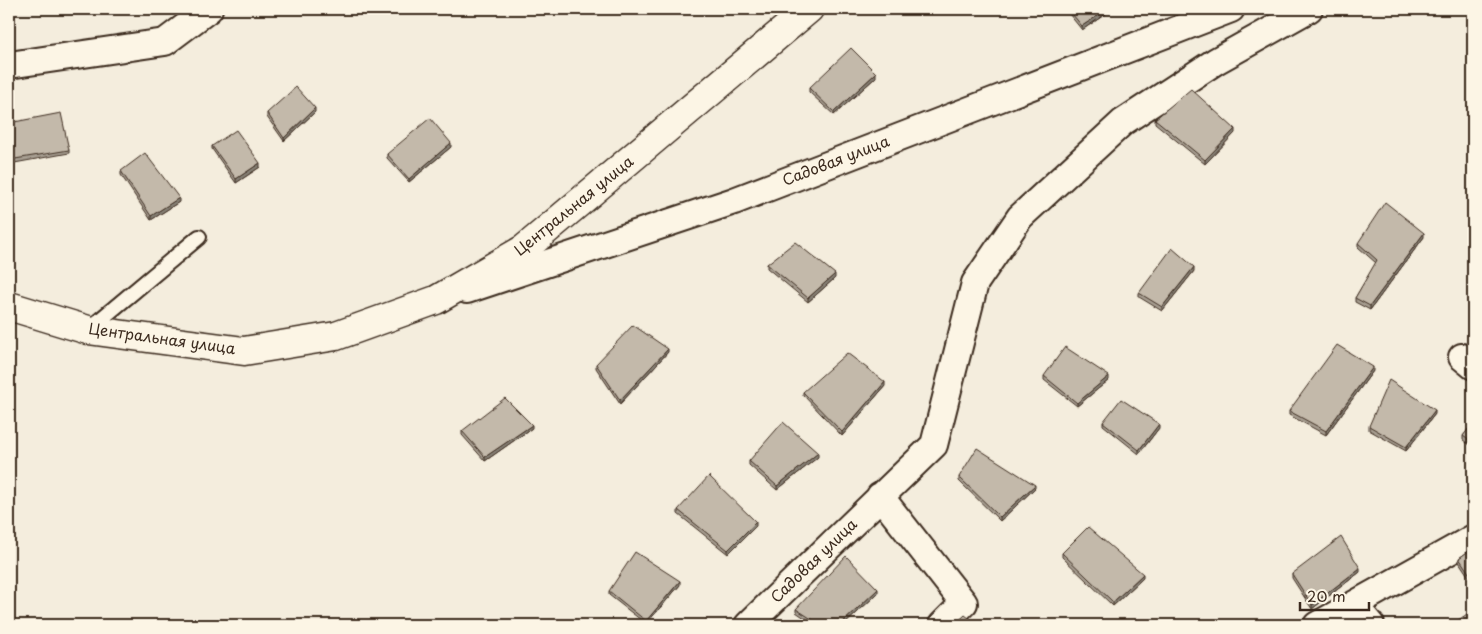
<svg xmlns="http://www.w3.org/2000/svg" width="1482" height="634" font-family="'Playpen Sans',sans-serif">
  <rect width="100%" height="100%" fill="#f4eddd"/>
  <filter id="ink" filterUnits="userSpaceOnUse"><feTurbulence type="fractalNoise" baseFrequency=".02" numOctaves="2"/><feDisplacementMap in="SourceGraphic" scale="10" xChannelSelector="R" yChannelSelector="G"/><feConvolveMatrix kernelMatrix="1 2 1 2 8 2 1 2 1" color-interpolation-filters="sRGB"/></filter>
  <g filter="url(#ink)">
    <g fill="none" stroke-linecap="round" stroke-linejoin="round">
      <!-- service casing -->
      <g stroke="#3b2a1e" stroke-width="18">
        <path id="service" d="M88,330L199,237"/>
      </g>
      <!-- minor casing -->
      <g stroke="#3b2a1e" stroke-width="30">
        <path id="minor" d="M9,65L165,42L209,9
          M467,290L734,201L1231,9
          M1462,357L1473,366
          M880,496L964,603L942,625
          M1354,605L1371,625
          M748,625L934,445L975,283L1020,217L1123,122L1216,61L1309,9
          M1317,625L1473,538"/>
      </g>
      <!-- tertiary casing -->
      <g stroke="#3b2a1e" stroke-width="31">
        <path id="tertiary" d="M9,306L88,330L244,351L336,336L436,300L524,249L809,9"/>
      </g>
      <!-- service -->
      <use href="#service" stroke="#fcf5e5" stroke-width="14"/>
      <!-- minor -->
      <use href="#minor" stroke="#fcf5e5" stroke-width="26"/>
      <!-- tertiary -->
      <use href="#tertiary" stroke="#fcf5e5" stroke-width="28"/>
    </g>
    <!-- wall -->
    <path fill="#a89f92" stroke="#3b2a1e" d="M1065,9H1113L1082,30Z
      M876,77L834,115L809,92V88Z
      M315,112L284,141L267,117V113Z
      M1155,119L1235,133L1205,164L1155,123Z
      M9,123L69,150V153L9,164Z
      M212,146L260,167L236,183L212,149Z
      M451,147L409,182L387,158V154Z
      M121,171L179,202L151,220L121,175Z
      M1424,237L1370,310L1355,302V298L1376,263L1358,247V243Z
      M767,264L835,278L808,302L767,268Z
      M1194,271L1162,311L1139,297V293Z
      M1473,309V322L1468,319V315Z
      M668,352L620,404L596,368V364Z
      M1373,371L1326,435L1289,415V411Z
      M1044,376L1109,380L1077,406L1044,380Z
      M885,386L842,436L803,395V392Z
      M1435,414L1406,451L1369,430V426Z
      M1103,422L1159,428L1139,454L1103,425Z
      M1473,423V447L1463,440V436Z
      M532,428L485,461L462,435V431Z
      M818,457L777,490L749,465V461Z
      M959,477L1035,488L1000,521L959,481Z
      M678,510L756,526L728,554L678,514Z
      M1473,548V583L1459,562V558Z
      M1062,553L1143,578L1113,606L1062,557Z
      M1360,572L1312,609L1292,578V574Z
      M680,585L646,624L609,595V591Z
      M878,593L844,625H815L796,612V609Z"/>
    <!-- shaded-wall -->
    <path fill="#888277" stroke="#3b2a1e" d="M1108,9H1113L1082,30V26Z
      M876,73V77L834,115V112Z
      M315,108V112L284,141V138Z
      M1235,129V133L1205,164V160Z
      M451,143V147L409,182V179Z
      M260,163V167L236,183V179Z
      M179,198V202L151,220V216Z
      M1424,233V237L1370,310V306Z
      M1194,267V271L1162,311V307Z
      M835,274V278L808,302V298Z
      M668,349V352L620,404V400Z
      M1373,367V371L1326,435V431Z
      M1109,376V380L1077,406V403Z
      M885,382V386L842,436V432Z
      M1435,410V414L1406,451V447Z
      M1159,424V428L1139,454V450Z
      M532,425V428L485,461V457Z
      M818,453V457L777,490V486Z
      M1035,485V488L1000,521V517Z
      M756,522V526L728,554V550Z
      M1360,568V572L1312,609V605Z
      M1143,574V578L1113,606V602Z
      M680,581V585L646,624V621Z
      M878,589V593L844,625H840Z"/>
    <!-- building -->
    <path fill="#c3b9aa" stroke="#3b2a1e" d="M1068,9H1108L1082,26Z
      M851,48L876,73L834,112L809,88Z
      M296,87L315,108L284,138L267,113Z
      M1191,89L1235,129L1205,160L1155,119Z
      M61,113L69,150L9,160V123Z
      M430,118L451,143L409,179L387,154Z
      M236,130L260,163L236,179L212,146Z
      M145,153L179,198L151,216L121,171Z
      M1385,202L1424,233L1370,306L1355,298L1377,260L1358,243Z
      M795,242L835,274L808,298L767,264Z
      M1172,248L1194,267L1162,307L1139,293Z
      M1473,309V318L1468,315Z
      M633,325L668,349L620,400L596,364Z
      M1337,345L1373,367L1326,431L1289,411Z
      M1065,347L1109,376L1077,403L1044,376Z
      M847,353L885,382L842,432L803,392Z
      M1389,380L1435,410L1406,447L1369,426Z
      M505,398L532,425L485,457L462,431Z
      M1121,399L1159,424L1139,450L1103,422Z
      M783,422L818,453L777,486L749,461Z
      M1473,423V443L1463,436Z
      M977,448L1035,485L1000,517L959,477Z
      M709,476L756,522L728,550L678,510Z
      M1088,527L1143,574L1113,602L1062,553Z
      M1341,537L1360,568L1312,605L1292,574Z
      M1473,548V579L1459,558Z
      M635,552L680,581L646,621L609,591Z
      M846,556L878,589L840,625H821L796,609Z
      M1473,610V625H1451Z
      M965,615L978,625H954Z"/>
  </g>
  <g text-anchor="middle" stroke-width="4" stroke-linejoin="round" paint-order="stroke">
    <!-- street labels -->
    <g font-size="15" fill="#3b2a1e" stroke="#fcf5e5">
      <text transform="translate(836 161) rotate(-21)" y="5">Садовая улица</text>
      <text transform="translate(574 206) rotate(-39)" y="5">Центральная улица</text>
      <text transform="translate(162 339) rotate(8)" y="5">Центральная улица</text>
      <text transform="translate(814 561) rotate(-44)" y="5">Садовая улица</text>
    </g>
  </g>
  <!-- margin -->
  <rect width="1482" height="634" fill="none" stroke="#fcf5e5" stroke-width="30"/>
  <rect x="15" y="15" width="1452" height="604" fill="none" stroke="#3b2a1e" stroke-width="2" filter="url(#ink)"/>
  <!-- scale -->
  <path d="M1300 602v8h69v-8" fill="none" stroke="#3b2a1e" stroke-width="2.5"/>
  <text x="1307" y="602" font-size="15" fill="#3b2a1e" stroke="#fcf5e5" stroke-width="4" paint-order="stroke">20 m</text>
</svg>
